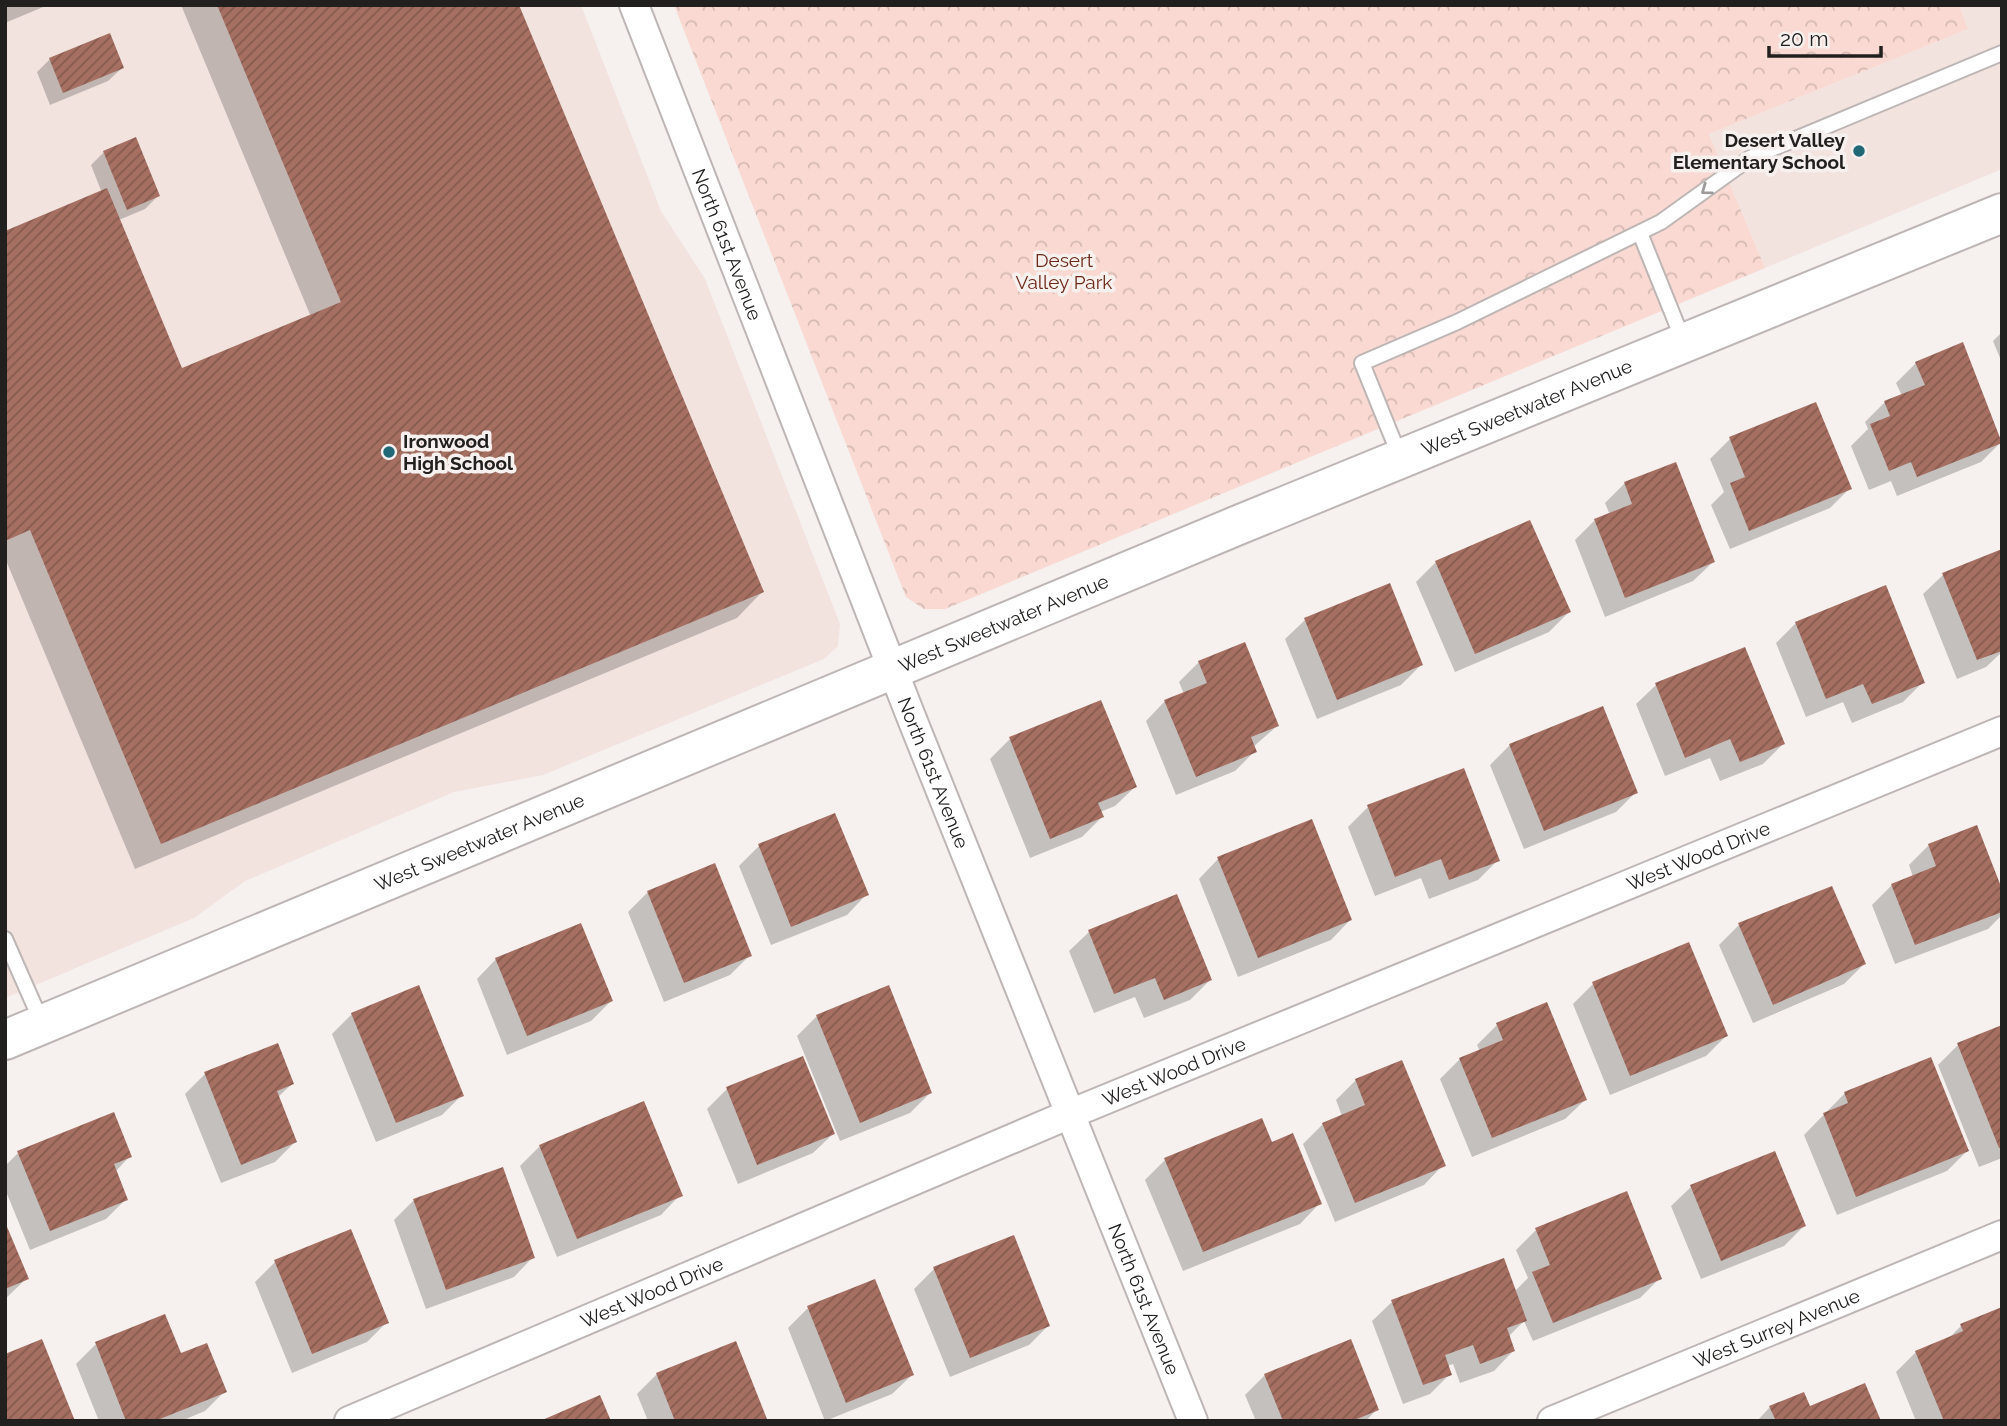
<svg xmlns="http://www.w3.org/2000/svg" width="2007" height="1426" font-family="Raleway,sans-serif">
  <defs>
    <pattern id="park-crowns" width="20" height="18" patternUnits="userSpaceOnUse" patternTransform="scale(1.75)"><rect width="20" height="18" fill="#f9d9d1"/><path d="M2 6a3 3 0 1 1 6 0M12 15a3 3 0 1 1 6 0" fill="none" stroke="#d5bab3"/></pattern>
    <pattern id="building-hatch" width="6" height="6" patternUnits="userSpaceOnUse" patternTransform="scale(1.75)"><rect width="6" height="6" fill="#a56f61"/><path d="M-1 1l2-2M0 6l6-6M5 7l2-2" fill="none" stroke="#865b4f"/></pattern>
  </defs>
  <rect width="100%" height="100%" fill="#f6f0ee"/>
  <!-- built -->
  <path fill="#f2e3df" d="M5,5H581L661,211L705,279L840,624L838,646L824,659L543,775L454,792L245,881L194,918L5,998Z
    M1959,5H2002V169L1765,268L1709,134L1968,29Z"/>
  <!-- park -->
  <path fill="url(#park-crowns)" d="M674,5H1959L1968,29L1709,134L1765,268L945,609H924L906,597Z"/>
  <!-- shadow -->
  <path fill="#0003" d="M5,5H48L5,23Z
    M181,5H518L762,592L737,618L135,869L5,558V233L102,193L91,165L104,152L158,196L145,209L119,220L181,371L311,317Z
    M50,59L122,68L108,81L50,105L37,72Z
    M2002,332V363L1993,341Z
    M1916,363L2001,442L1981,462L1897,496L1891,481L1869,490L1851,446L1868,429L1865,422L1885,402L1902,396L1896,383Z
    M1730,439L1850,488L1830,508L1730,549L1711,505L1724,492L1710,459Z
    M1625,483L1713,562L1693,581L1605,617L1575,540L1595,520L1610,515L1605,503Z
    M2002,551V652L1986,667L1957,679L1923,594L1943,575Z
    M1436,562L1569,612L1549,632L1455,672L1416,582Z
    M1389,585L1421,665L1401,685L1317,719L1285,639L1305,620Z
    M1796,623L1923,682L1903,702L1852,723L1843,702L1806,717L1776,643Z
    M1199,662L1277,726L1253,747L1255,751L1235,771L1176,795L1146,721L1165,701L1184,694L1179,682Z
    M1656,685L1783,744L1763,764L1720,781L1710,758L1665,776L1636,704Z
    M1100,702L1135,787L1115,806L1100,812L1102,817L1082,837L1030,858L990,759L1010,739Z
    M1510,745L1636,792L1616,812L1524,849L1490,765Z
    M1368,807L1498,860L1478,880L1429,899L1421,878L1375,896L1348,827Z
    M1929,845L2002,893V915L1988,929L1895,964L1872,905L1892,885L1913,877L1909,865Z
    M759,846L866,895L847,915L771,945L739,866Z
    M1218,859L1350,920L1331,940L1238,977L1199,879Z
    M648,892L750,955L730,975L664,1002L628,912Z
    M1739,925L1864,964L1844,984L1753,1023L1719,945Z
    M1089,932L1210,980L1190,1000L1144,1018L1135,997L1094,1013L1069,951Z
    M1688,945L1726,1036L1706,1056L1610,1095L1573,1004L1593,984Z
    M496,959L611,1001L591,1021L507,1055L477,979Z
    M352,1014L462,1095L442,1115L376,1142L332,1034Z
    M817,1016L930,1093L910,1113L840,1141L797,1036Z
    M1497,1025L1585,1100L1565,1119L1472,1157L1440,1079L1460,1059L1480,1051L1477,1045Z
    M2002,1027V1158L1979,1167L1938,1065L1958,1045Z
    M205,1074L292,1084L277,1098L295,1142L275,1162L221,1183L185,1094Z
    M1356,1080L1443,1165L1424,1185L1335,1222L1303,1144L1323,1124L1342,1116L1336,1100Z
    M727,1089L833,1134L813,1153L738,1184L707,1109Z
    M1845,1093L1967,1151L1947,1171L1837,1215L1804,1135Z
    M643,1103L680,1195L661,1215L557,1257L520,1166L540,1146Z
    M1271,1144L1319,1204L1300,1224L1183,1271L1145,1180L1165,1160Z
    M18,1153L130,1156L115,1172L126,1199L106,1219L30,1250L5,1189V1166Z
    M1691,1187L1804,1226L1784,1246L1701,1279L1671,1206Z
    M414,1200L533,1257L514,1277L426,1309L394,1220Z
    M5,1227L26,1279L5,1299Z
    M1536,1230L1660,1278L1640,1298L1533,1341L1524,1321L1508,1337L1513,1351L1494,1371L1460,1383L1453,1364L1447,1366L1450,1374L1430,1394L1403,1404L1372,1321L1392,1302L1514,1292L1528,1278L1516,1250Z
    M275,1262L387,1322L367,1342L292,1373L255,1282Z
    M934,1269L1048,1326L1029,1345L950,1377L914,1289Z
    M874,1281L912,1375L892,1394L825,1421L788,1328L808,1308Z
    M164,1316L180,1356L225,1391L205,1411L181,1421H99L76,1364L96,1344Z
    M1961,1326L2002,1421H1916L1896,1372L1916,1352L1948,1339Z
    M657,1374L765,1419L648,1421L637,1394Z
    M1265,1375L1377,1409L1366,1421H1256L1245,1395Z
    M1770,1407L1809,1408L1879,1421H1757Z"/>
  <!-- building -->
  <path fill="url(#building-hatch)" d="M217,5H519L764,592L161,844L30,530L5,541V231L107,188L182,368L341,302Z
    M110,33L124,68L63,93L49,58Z
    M136,137L160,196L127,210L103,151Z
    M1963,342L2002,443L1917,477L1911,462L1889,471L1870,424L1890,416L1884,401L1925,385L1915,362Z
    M1816,402L1852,489L1749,531L1730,483L1745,477L1729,437Z
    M1676,462L1715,562L1625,598L1594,519L1632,504L1624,482Z
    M1530,520L1571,612L1475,654L1435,561Z
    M2002,549V651L1977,660L1942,573Z
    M1390,583L1423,665L1337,700L1304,618Z
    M1886,585L1925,683L1872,704L1863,684L1826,699L1795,622Z
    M1245,642L1279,726L1251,737L1257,752L1196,777L1164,700L1207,683L1198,661Z
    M1745,647L1785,744L1740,762L1730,739L1685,758L1655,683Z
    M1101,700L1137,787L1098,803L1104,817L1050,839L1009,737Z
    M1603,706L1638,793L1544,831L1509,744Z
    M1464,768L1500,861L1449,880L1441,859L1395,877L1367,805Z
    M835,813L869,895L791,927L758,844Z
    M1312,819L1352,920L1258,958L1217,857Z
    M1977,825L2002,889V912L1915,945L1891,884L1936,866L1928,844Z
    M715,863L752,956L684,983L647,891Z
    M1832,886L1866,964L1773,1005L1738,923Z
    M1177,894L1212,980L1164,1000L1155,978L1114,994L1088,930Z
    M581,923L613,1001L527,1036L495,958Z
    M1689,942L1728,1036L1630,1076L1592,982Z
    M419,985L464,1096L396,1123L351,1013Z
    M889,985L932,1093L860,1123L816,1015Z
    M1547,1002L1587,1100L1492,1138L1459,1058L1503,1040L1496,1023Z
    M2002,1025V1147L1999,1148L1957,1043Z
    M278,1043L294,1084L277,1091L297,1142L241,1165L204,1072Z
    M803,1056L835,1134L757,1165L726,1087Z
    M1931,1057L1969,1151L1856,1197L1823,1113L1848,1103L1844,1092Z
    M1402,1060L1446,1166L1355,1203L1322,1123L1365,1105L1355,1079Z
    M644,1101L683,1196L577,1239L539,1145Z
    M114,1112L132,1157L114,1164L128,1200L50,1231L17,1151Z
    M1262,1118L1272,1142L1293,1133L1322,1204L1203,1252L1164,1158Z
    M1775,1151L1806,1226L1721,1261L1690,1185Z
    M503,1167L535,1258L446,1290L413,1199Z
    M1627,1191L1662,1279L1553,1323L1532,1272L1550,1265L1535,1228Z
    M5,1222L29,1279L5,1289Z
    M351,1229L389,1323L312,1354L274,1260Z
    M1014,1235L1050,1326L970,1358L933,1267Z
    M1504,1258L1527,1321L1507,1328L1515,1351L1480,1364L1473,1345L1445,1355L1452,1375L1423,1385L1391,1300Z
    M875,1279L914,1375L846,1403L807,1306Z
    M2002,1307V1421H1944L1915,1351L1963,1331L1960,1324Z
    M165,1314L181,1353L207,1343L227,1392L155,1421H126L95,1342Z
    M42,1339L75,1421H5V1354Z
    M1351,1339L1379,1410L1352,1421H1283L1264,1374Z
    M736,1341L767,1419L675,1421L656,1373Z
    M1865,1383L1881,1421H1776L1769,1406L1804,1392L1810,1406Z
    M600,1395L611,1421H540Z"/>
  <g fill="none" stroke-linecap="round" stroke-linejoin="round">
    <!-- lane casing -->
    <g stroke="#bdb6b5" stroke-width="18">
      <path id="lane" d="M1640,233L1683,340
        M1400,457L1362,363L1457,322L1661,222L1750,158L2002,53
        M5,939L42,1023"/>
    </g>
    <!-- street casing -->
    <g stroke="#bdb6b5" stroke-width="32">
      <g id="street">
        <path id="s1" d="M634,5L910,714L1193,1421"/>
        <path id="s2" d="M349,1421L1070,1114L2002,731"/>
        <path id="s3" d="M1552,1421L2002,1235"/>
      </g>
    </g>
    <!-- secondary casing -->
    <g stroke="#bdb6b5" stroke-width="42">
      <g id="secondary">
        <path id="s4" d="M5,1040L1236,526L2002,213"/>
      </g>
    </g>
    <!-- lane -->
    <use href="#lane" stroke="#fff" stroke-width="14"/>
    <!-- street -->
    <use href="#street" stroke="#fff" stroke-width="28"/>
    <!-- secondary -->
    <use href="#secondary" stroke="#fff" stroke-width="38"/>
  </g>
  <!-- one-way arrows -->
  <defs><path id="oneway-chevron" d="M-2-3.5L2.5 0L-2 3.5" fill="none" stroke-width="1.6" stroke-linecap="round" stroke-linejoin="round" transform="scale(1.75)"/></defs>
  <use stroke="#9c9b9a" href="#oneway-chevron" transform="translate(1706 190) rotate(144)"/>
  <!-- markers -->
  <g fill="#216877" stroke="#f6f0ee" stroke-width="2.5">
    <circle cx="1859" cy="151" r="7"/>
    <circle cx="389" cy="452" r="7"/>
  </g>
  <g text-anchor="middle" stroke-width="7" stroke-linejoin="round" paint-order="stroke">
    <!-- poi labels -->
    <g font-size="19" font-weight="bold" fill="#22201f" stroke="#f6f0ee" text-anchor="end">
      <text x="1845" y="147">Desert Valley<tspan x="1845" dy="22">Elementary School</tspan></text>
      <text x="403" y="448" text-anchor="start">Ironwood<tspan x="403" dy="22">High School</tspan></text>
    </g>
    <!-- street labels -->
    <g font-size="19" fill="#22201f" stroke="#f6f0ee">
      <text dy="7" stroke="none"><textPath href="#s1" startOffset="257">North 61st Avenue</textPath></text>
      <text dy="7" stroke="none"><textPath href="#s4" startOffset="1648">West Sweetwater Avenue</textPath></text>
      <text dy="7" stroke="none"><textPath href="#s4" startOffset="1082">West Sweetwater Avenue</textPath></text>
      <text dy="7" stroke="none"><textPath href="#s1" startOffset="824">North 61st Avenue</textPath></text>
      <text dy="7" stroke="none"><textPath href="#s4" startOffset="514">West Sweetwater Avenue</textPath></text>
      <text dy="7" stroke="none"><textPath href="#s2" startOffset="1463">West Wood Drive</textPath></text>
      <text dy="7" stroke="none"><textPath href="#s2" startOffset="896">West Wood Drive</textPath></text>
      <text dy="7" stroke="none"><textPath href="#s2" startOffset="329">West Wood Drive</textPath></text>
      <text dy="7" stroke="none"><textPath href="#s1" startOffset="1391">North 61st Avenue</textPath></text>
      <text dy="7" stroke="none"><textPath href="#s3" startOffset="243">West Surrey Avenue</textPath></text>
    </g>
    <!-- park labels -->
    <g font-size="19" fill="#6d2818" stroke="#f6f0ee">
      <text x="1064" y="267">Desert<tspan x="1064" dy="22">Valley Park</tspan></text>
    </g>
  </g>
  <!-- border -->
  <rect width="2007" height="1426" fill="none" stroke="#22201f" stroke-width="14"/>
  <!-- scale -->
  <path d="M1769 46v10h112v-10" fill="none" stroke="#22201f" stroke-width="3.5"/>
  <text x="1780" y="46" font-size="21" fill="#22201f" stroke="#f6f0ee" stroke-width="5" paint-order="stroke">20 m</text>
</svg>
